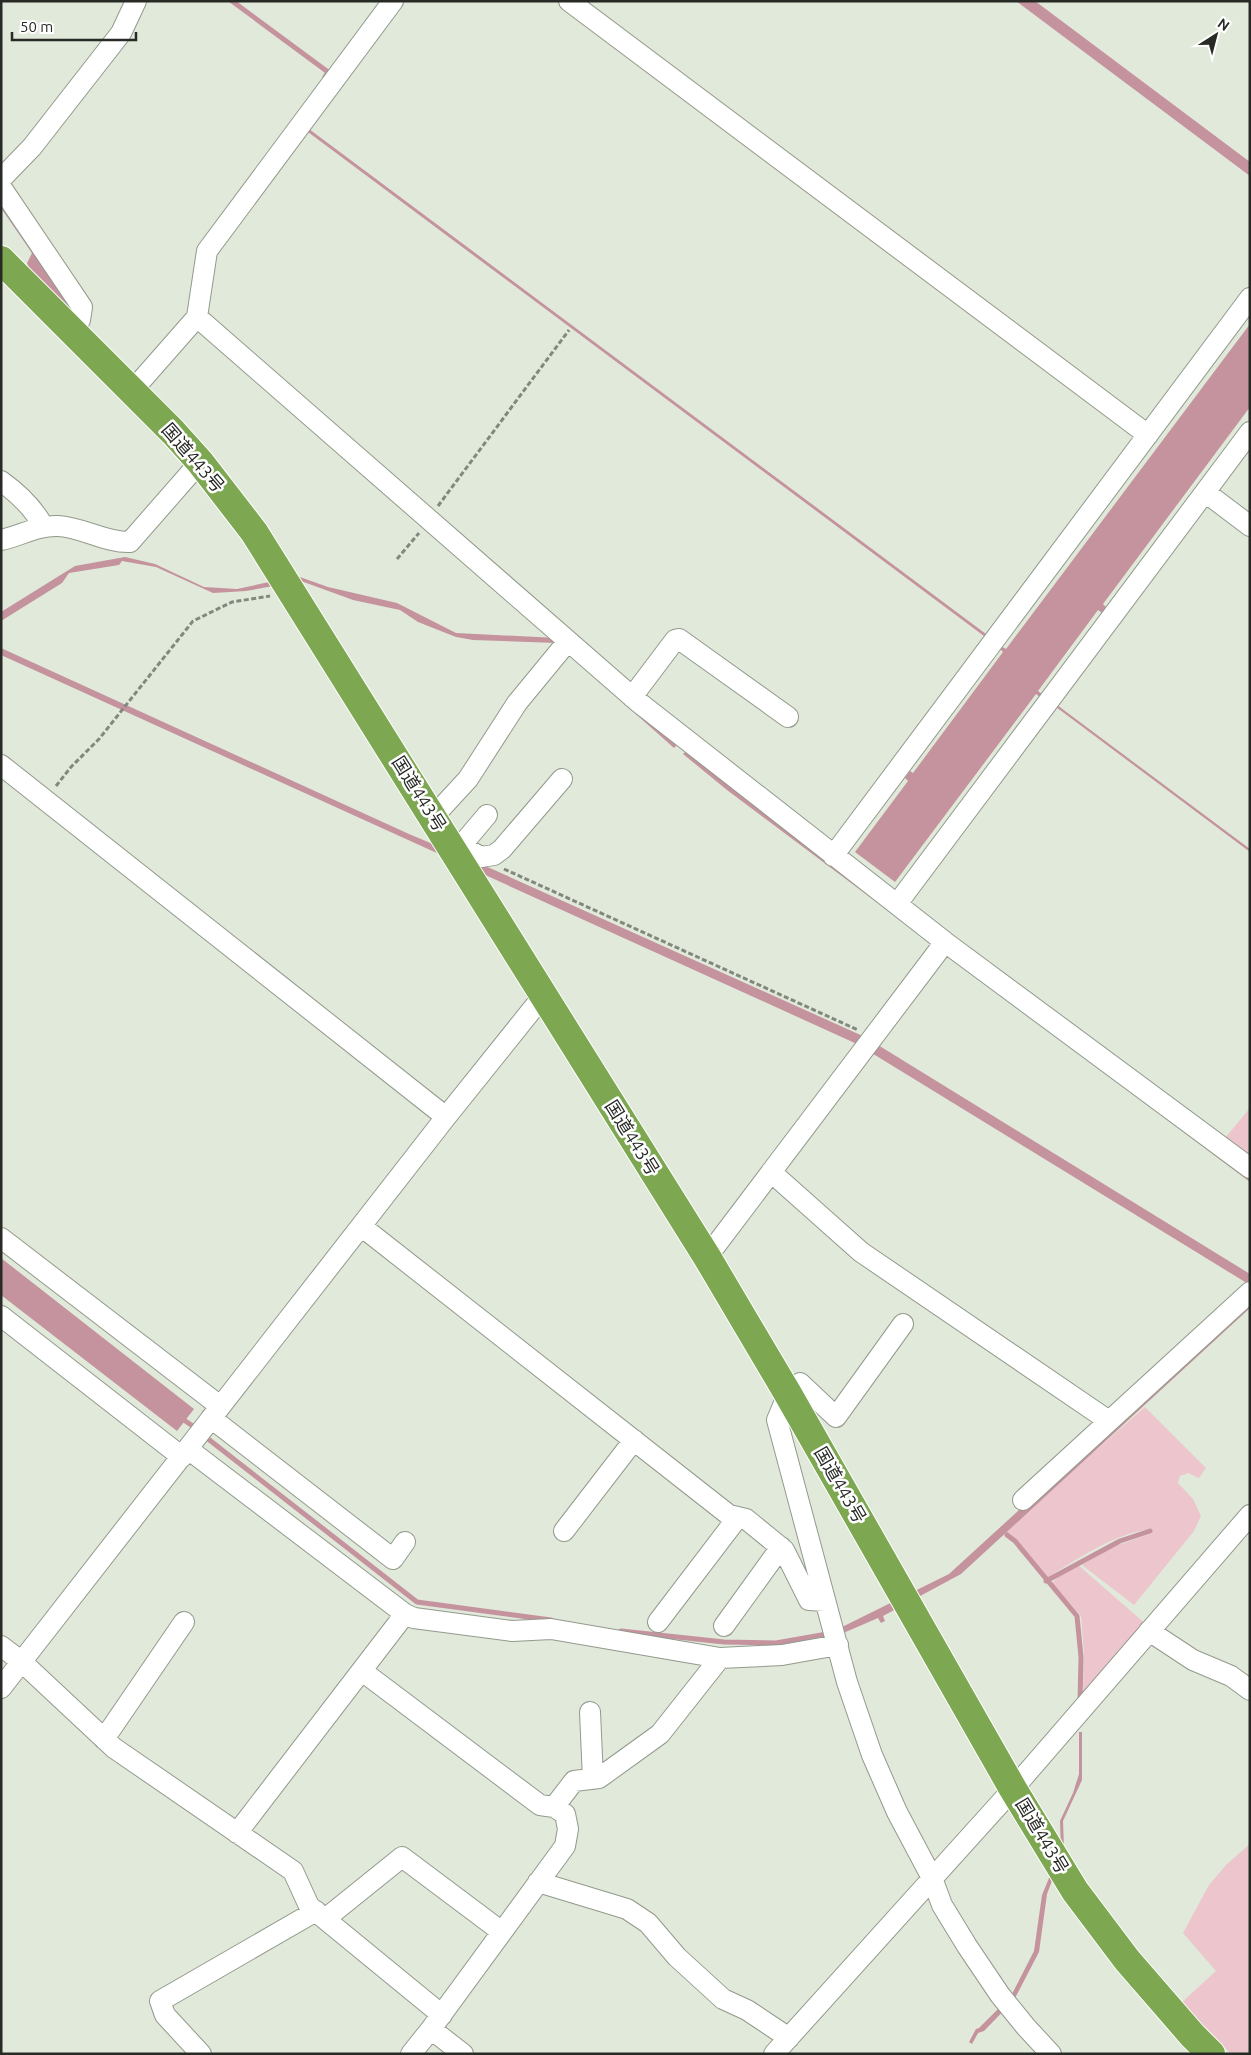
<svg xmlns="http://www.w3.org/2000/svg" width="1251" height="2055" font-family="Ubuntu,'Noto Sans JP',sans-serif">
  <rect width="100%" height="100%" fill="#e0e9da"/>
  <!-- green -->
  <path fill="#ecc5cd" d="M1250,1108V1157L1225,1138Z
    M1145,1407L1206,1468L1199,1478L1188,1473L1180,1476L1178,1483L1193,1499L1201,1516L1194,1531L1134,1605L1082,1565L1110,1548L1152,1533V1529C1117,1532 1075,1560 1047,1578L1015,1539L1004,1531Z
    M1078,1565L1148,1626L1083,1694L1084,1653L1081,1616L1052,1583L1060,1575Z
    M1250,1844V2054H1231L1181,2003L1216,1971L1183,1933L1209,1885L1227,1864Z"/>
  <!-- water -->
  <path fill="#c5939e" d="M1016,1H1035L1250,162V176Z
    M309,129L986,634L984,636L308,132Z
    M1,201C25,238 47,275 73,310L72,312L29,268L27,263L32,253L1,208Z
    M1250,324V407L1103,604L1106,607L1102,613L1098,610L1038,691L1043,695L1041,698L1036,694L895,882L855,852L908,781L905,778L910,771L913,773L1003,652L998,647L999,645L1006,649Z
    M125,557L155,564L204,587L237,589L297,576L328,587L397,603L456,633L557,638L678,744L674,748L556,643L473,640L456,637L418,622L400,610L353,600L301,581L246,591L213,593L156,567L122,561L119,565L69,573L62,583L1,621V612L75,566Z
    M1,648L409,834L492,869L865,1037L1250,1274V1285L857,1044L1,655Z
    M1053,702L1250,849V852L1052,704Z
    M686,751L740,794L1250,1175V1182L727,790L683,754Z
    M1,1258L194,1409L177,1431L1,1295Z
    M1250,1299V1308L961,1574L883,1616L885,1621L881,1623L878,1618L841,1634L842,1627L949,1574Z
    M1079,1732H1082V1780L1063,1821L1064,1849L1047,1894L1039,1952L1014,2000L984,2031L978,2033L972,2044L969,2042L976,2029L979,2028L1011,1996L1034,1951L1042,1895L1061,1849L1060,1821L1073,1793L1079,1774Z"/>
  <g fill="none" stroke-linecap="round" stroke-linejoin="round">
    <!-- stream -->
    <path stroke="#c5939e" stroke-width="5" d="M232,1L328,72L325,77
      M181,1418L197,1429
      M203,1435L417,1602L551,1620
      M1007,1535L1015,1541L1077,1616L1081,1657L1080,1702
      M1046,1581L1120,1541L1150,1531
      M621,1631L724,1642L776,1643L827,1634"/>
    <!-- minor casing -->
    <g stroke="#929a8c" stroke-width="22">
      <path id="minor" d="M569,1L1148,435
        M1,179L32,147L121,33L136,1
        M1,187L82,307L80,320L72,331
        M197,317L637,701L945,942L1250,1168
        M132,391L197,317L207,251L393,1
        M1,481C19,494 33,507 43,526
        M1205,492L1250,526
        M1,540C20,536 38,525 58,526C82,527 106,543 130,542L200,462
        M632,697L675,640L679,639L788,717
        M1,765L446,1117
        M433,817L468,779L517,703L568,641
        M461,846L481,857L494,855L502,849L562,779
        M455,853L487,815
        M833,856L1250,298
        M897,904L1250,432
        M771,1172L861,1252L1109,1421
        M361,1226L729,1515L746,1519L784,1550L809,1600L825,1601
        M1,1238L220,1406
        M707,1257L945,942
        M1,1316L182,1457
        M903,1324L836,1417L800,1383L788,1394L777,1420L847,1682L872,1755L897,1812L932,1878L942,1905L967,1946L1000,1995L1026,2027L1051,2054
        M211,1418L393,1559L405,1542
        M188,1449L405,1614L414,1618L512,1631L551,1629L720,1658L782,1655L838,1645
        M1023,1500L1250,1292
        M564,1531L634,1440
        M658,1622L738,1517
        M724,1626L781,1547
        M1149,1631L1193,1660L1231,1676L1250,1690
        M1,1646L22,1662L114,1748L293,1871L309,1906L442,2015
        M362,1671L540,1805L554,1807
        M1,1688L446,1117L543,996
        M590,1712L593,1779
        M104,1739L184,1622
        M237,1833L405,1614
        M538,1882L627,1909L648,1923L677,1957L723,1999L747,2010L789,2038
        M325,1919L402,1857L502,1932
        M431,2029L463,2054
        M201,2054L165,2015L160,2001L316,1911
        M411,2054L431,2029L565,1846L568,1829L565,1814L554,1807L574,1781L599,1778L660,1734L720,1658
        M774,2054L1013,1789L1250,1515"/>
    </g>
    <!-- highway casing -->
    <g stroke="#fff" stroke-width="30">
      <path id="highway" d="M1,260L173,432L200,462L254,532L707,1257L788,1394L1013,1789L1075,1891L1127,1960L1192,2035L1211,2054"/>
    </g>
    <!-- path -->
    <path stroke="#82887e" stroke-width="3" stroke-dasharray="5 2.5" stroke-linecap="butt" d="M438,506L569,330
      M397,559L419,533
      M56,786L71,767L99,739L193,621L232,602L270,596
      M504,869L858,1030"/>
    <!-- minor -->
    <use href="#minor" stroke="#fff" stroke-width="20"/>
    <!-- highway -->
    <use href="#highway" stroke="#7ea752" stroke-width="28"/>
  </g>
  <g text-anchor="middle" stroke-width="5" stroke-linejoin="round" paint-order="stroke">
    <!-- street labels -->
    <g font-size="18" fill="#272a25" stroke="#fff">
      <text transform="translate(193 458) rotate(49)" y="6">国道443号</text>
      <text transform="translate(419 794) rotate(58)" y="6">国道443号</text>
      <text transform="translate(632 1138) rotate(58)" y="6">国道443号</text>
      <text transform="translate(840 1485) rotate(60)" y="6">国道443号</text>
      <text transform="translate(1042 1836) rotate(59)" y="6">国道443号</text>
    </g>
  </g>
  <!-- border -->
  <rect width="1251" height="2055" fill="none" stroke="#272a25" stroke-width="5"/>
  <!-- north arrow -->
  <g transform="translate(1216 35) rotate(36)" stroke="#ffffff" stroke-width="4" paint-order="stroke">
  <path d="M0-4L9 19L0 12L-9 19Z" fill="#272a25"/>
  <text y="-8" font-size="14" font-weight="bold" text-anchor="middle" fill="#272a25">N</text>
  </g>
  <!-- scale -->
  <path d="M12 32v8h124v-8" fill="none" stroke="#272a25" stroke-width="2.5"/>
  <text x="20" y="32" font-size="15" fill="#272a25" stroke="#ffffff" stroke-width="4" paint-order="stroke">50 m</text>
</svg>
